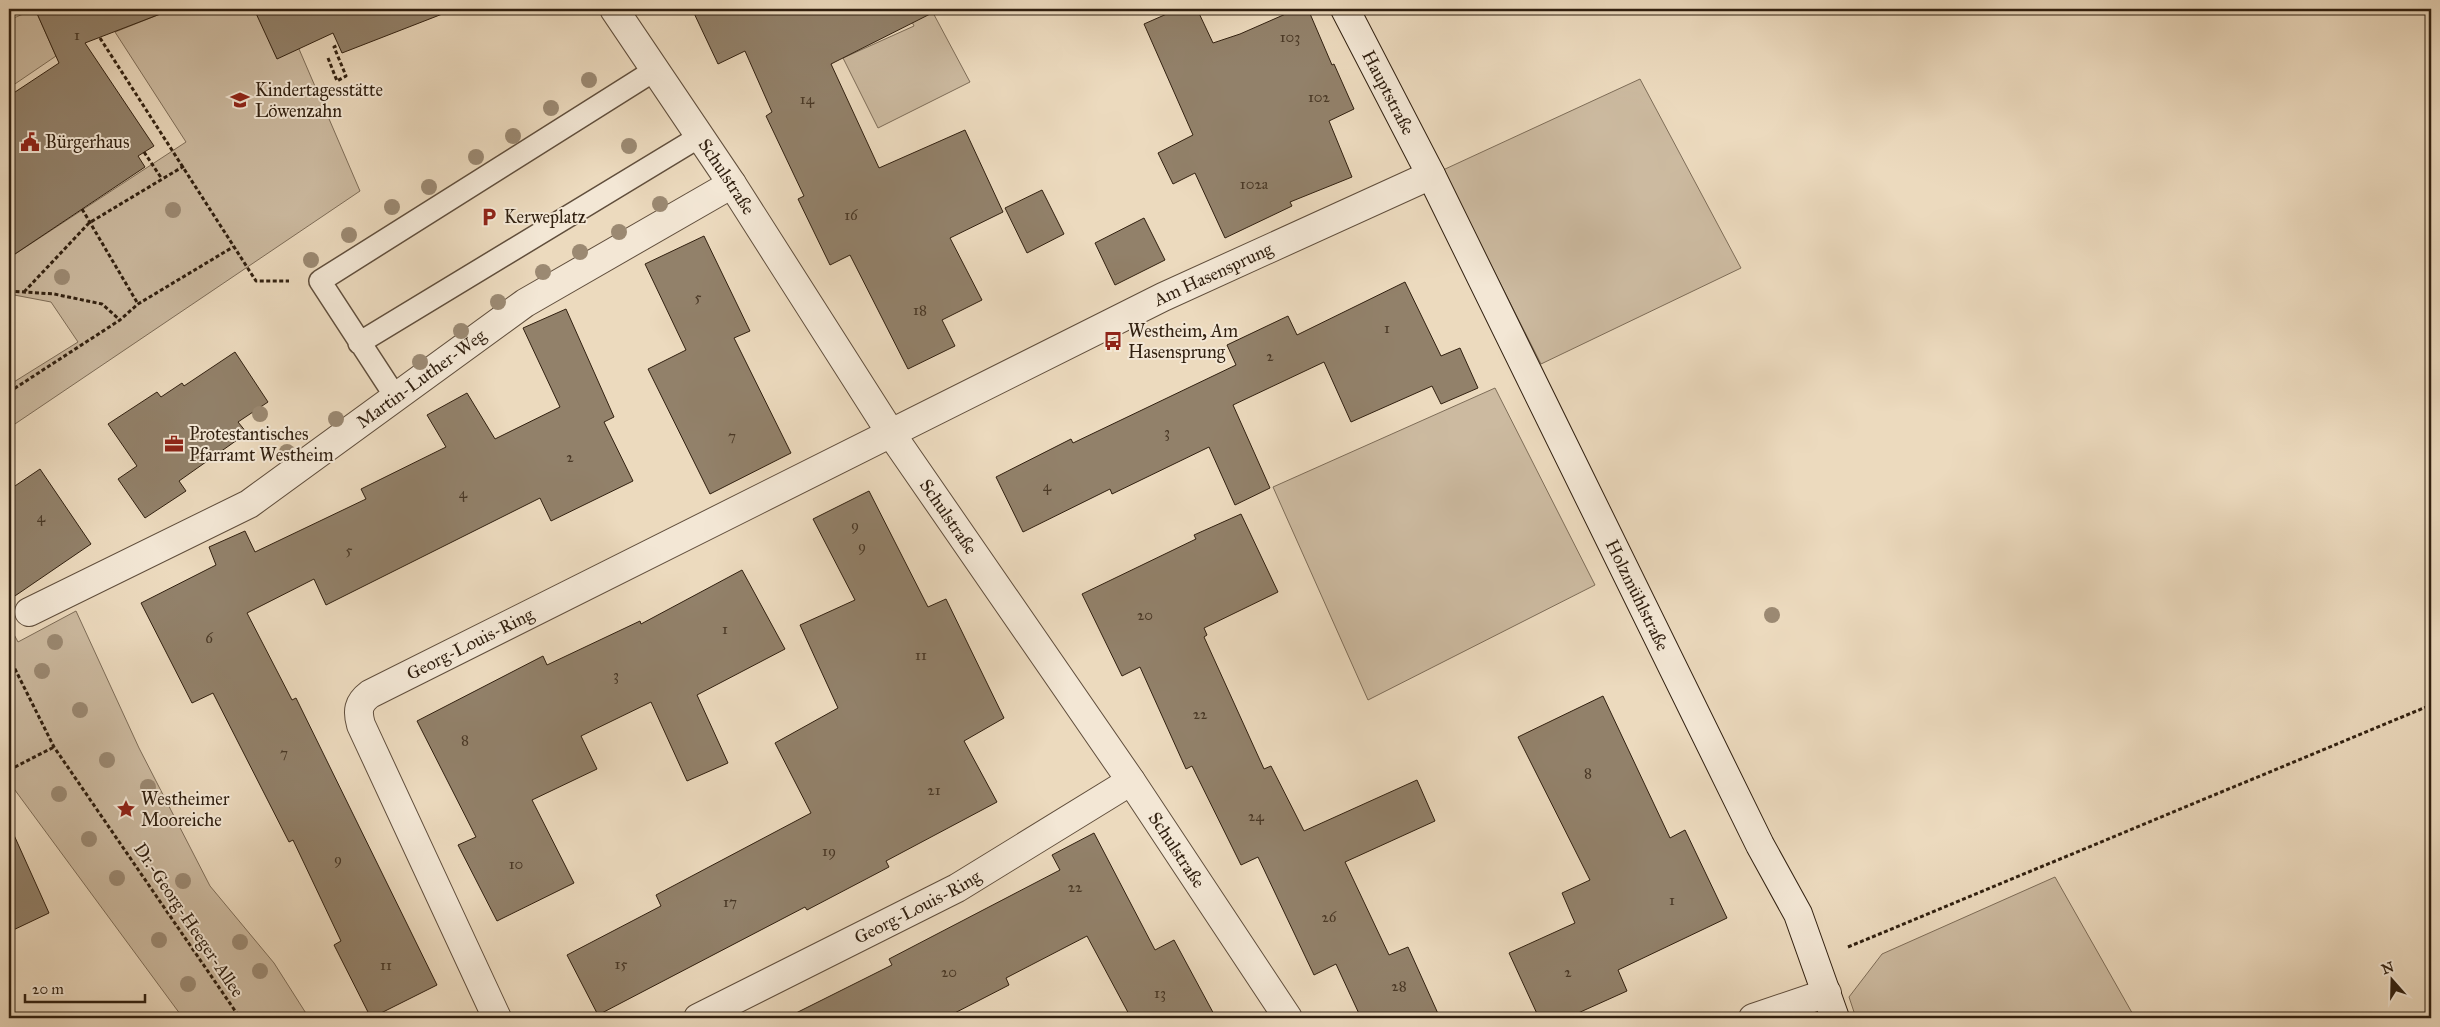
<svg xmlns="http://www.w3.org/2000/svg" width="2440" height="1027" font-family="'IM FELL Great Primer',serif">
  <rect width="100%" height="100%" fill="#ecdabe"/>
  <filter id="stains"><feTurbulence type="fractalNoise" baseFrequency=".004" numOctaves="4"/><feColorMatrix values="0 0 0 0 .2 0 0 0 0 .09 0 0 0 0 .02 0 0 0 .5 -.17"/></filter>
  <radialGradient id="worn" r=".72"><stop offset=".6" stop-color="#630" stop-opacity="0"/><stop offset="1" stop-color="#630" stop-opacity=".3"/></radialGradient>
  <!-- green -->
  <path fill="#ccbaa0" stroke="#7e6d58" d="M35,9L56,56L9,88V20Z
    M173,9H269L299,49L360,191L9,428V385L78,342L51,302L9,294V258L186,142L115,32Z
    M923,9H931L970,82L878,128L843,58L914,26L909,16Z
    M1640,79L1741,268L1541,364L1443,170Z
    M1495,388L1595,585L1368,700L1273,487Z
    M76,611L139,748L210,886L274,963L309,1018H183L9,782V625L18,642Z
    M2055,877L2135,1018H1856L1849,997L1882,954Z"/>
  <!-- building -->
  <path fill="#92816a" stroke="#312010" d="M35,9H167L168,11L85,43L154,146L138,156L145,167L9,258V96L59,63Z
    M254,9H450V11L342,53L333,33L277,59Z
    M692,9H940L831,64L879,168L965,130L1003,212L950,238L982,300L942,320L955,346L908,369L850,255L830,265L798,199L804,196L766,116L772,112L745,51L718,64Z
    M1178,9H1197L1213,43L1240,34L1297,9H1308L1332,65L1334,64L1354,109L1329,121L1352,177L1290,202L1292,206L1225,238L1195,173L1173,184L1158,153L1193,135L1144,24Z
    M1042,190L1064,234L1027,253L1005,208Z
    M1144,218L1165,260L1115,285L1095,243Z
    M704,236L750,331L734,338L791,453L710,494L648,369L686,350L645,264Z
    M1405,282L1441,356L1460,348L1478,388L1441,404L1432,386L1351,422L1324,362L1233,405L1270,488L1235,505L1209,447L1112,494L1110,489L1023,532L996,477L1071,439L1073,443L1236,365L1227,345L1288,316L1297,335Z
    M566,309L614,417L604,422L633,481L551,521L540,498L326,605L314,579L247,613L292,700L296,698L437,985L371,1018L334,945L341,941L293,840L289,842L213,693L192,703L141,603L216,565L209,547L245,531L255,552L366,499L361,489L446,447L427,415L467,393L495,439L560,407L523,328Z
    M235,352L268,402L238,422L247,433L179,481L186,491L145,518L118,479L137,466L108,424L157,392L161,397L182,383L184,386Z
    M40,469L91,544L9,600V490Z
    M869,491L928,607L946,599L1004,718L964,741L997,802L886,861L889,867L807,910L805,907L598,1015L567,955L661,906L656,895L811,813L775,743L838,708L800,625L855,600L813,519Z
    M1241,514L1278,592L1204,628L1207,635L1204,637L1264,769L1271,766L1304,831L1417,780L1435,821L1345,862L1389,955L1408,947L1440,1018H1361L1336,964L1314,975L1258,857L1241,865L1192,766L1186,769L1140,667L1122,676L1082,594L1196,539L1194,535Z
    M742,570L785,649L697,695L728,763L687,781L651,702L581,736L597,769L532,800L574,883L497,921L458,845L476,837L417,721L543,656L547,665L640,621L641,624Z
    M1603,696L1670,838L1685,830L1727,918L1618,970L1627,991L1567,1018H1539L1509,953L1575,923L1562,893L1590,880L1518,737Z
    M9,824L49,913L9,932Z
    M1094,833L1155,950L1174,940L1216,1018H1131L1087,936L1006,978L1009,985L945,1018H786L892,965L889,959L1060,870L1052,855Z"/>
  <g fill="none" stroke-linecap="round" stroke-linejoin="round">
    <!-- service casing -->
    <g stroke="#604e3c" stroke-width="24">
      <path id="service" d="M359,343L699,137
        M395,396L320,281L655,70"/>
    </g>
    <!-- minor casing -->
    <g stroke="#604e3c" stroke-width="30">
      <g id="minor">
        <path id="s1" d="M614,9L732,184L890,432L1131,781L1288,1018"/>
        <path id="s2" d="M29,612L249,504L525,303L732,184"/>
        <path id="s3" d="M497,1018L361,725C357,711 358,703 370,694L1163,297L1431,175"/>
        <path id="s4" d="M698,1018L957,888L1131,781"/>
        <path d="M1753,1018L1827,993"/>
      </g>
    </g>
    <!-- secondary casing -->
    <g stroke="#312010" stroke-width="30">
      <g id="secondary">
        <path id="s5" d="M1345,9L1431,175L1760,845L1798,914L1835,1018"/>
      </g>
    </g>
    <!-- path -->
    <path stroke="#312010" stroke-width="3" stroke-dasharray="4 2.5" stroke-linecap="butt" d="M100,38L256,281H289
      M328,58L337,81L346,76L334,47L338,45
      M144,152L162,179
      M82,209L138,304
      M9,291L54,294L102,304L120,320
      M24,292L89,223L184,166
      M9,392L120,320L138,304L233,247
      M9,657L54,747L240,1018
      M9,770L54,747
      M1848,947L2431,705"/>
    <!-- service -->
    <use href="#service" stroke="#f3e7d5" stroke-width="21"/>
    <!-- minor -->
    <use href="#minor" stroke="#f3e7d5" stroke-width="28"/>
    <!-- secondary -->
    <use href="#secondary" stroke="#f3e7d5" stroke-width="28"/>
  </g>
  <!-- trees -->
  <g fill="#9b8972">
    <circle cx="589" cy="80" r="8"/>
    <circle cx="551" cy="108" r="8"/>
    <circle cx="513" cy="136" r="8"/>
    <circle cx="629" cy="146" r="8"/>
    <circle cx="476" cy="157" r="8"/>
    <circle cx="429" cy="187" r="8"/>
    <circle cx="660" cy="204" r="8"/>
    <circle cx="392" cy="207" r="8"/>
    <circle cx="173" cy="210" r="8"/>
    <circle cx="619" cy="232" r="8"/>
    <circle cx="349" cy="235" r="8"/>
    <circle cx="580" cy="252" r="8"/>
    <circle cx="311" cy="260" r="8"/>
    <circle cx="543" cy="272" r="8"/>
    <circle cx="62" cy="277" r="8"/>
    <circle cx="498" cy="302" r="8"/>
    <circle cx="461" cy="331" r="8"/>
    <circle cx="420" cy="362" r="8"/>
    <circle cx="260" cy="414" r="8"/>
    <circle cx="336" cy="419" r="8"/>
    <circle cx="287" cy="452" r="8"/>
    <circle cx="1772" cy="615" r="8"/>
    <circle cx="55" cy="642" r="8"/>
    <circle cx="42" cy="671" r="8"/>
    <circle cx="80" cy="710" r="8"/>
    <circle cx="107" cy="760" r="8"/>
    <circle cx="148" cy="787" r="8"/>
    <circle cx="59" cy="794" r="8"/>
    <circle cx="89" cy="839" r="8"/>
    <circle cx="117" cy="878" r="8"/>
    <circle cx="183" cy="881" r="8"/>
    <circle cx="159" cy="940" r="8"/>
    <circle cx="240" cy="942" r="8"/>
    <circle cx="260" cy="971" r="8"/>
    <circle cx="188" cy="984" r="8"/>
  </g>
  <!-- icons -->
  <defs>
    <g id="school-bare" transform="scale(1.5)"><path d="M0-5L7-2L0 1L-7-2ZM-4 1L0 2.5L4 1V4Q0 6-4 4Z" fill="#8f2418" stroke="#f3e7d5" stroke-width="2.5" paint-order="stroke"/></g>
    <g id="civic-bare" transform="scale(1.5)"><path d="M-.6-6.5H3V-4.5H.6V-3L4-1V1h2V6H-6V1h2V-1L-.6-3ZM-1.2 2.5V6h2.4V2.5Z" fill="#8f2418" stroke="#f3e7d5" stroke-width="2.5" paint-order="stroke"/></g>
    <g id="parking-bare" transform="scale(1.5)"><path d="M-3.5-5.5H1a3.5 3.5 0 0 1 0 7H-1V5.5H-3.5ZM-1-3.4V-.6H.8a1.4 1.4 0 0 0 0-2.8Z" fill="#8f2418" stroke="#f3e7d5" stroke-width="2.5" paint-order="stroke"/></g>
    <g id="bus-bare" transform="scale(1.5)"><path d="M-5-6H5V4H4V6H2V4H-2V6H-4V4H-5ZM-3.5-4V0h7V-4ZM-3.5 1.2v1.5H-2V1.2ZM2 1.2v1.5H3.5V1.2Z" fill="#8f2418" stroke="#f3e7d5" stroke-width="2.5" paint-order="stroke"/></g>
    <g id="office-bare" transform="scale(1.5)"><path d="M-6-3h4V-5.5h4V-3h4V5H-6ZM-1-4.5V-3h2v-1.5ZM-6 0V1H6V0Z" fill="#8f2418" stroke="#f3e7d5" stroke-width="2.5" paint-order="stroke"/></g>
    <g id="sight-bare" transform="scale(1.5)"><path d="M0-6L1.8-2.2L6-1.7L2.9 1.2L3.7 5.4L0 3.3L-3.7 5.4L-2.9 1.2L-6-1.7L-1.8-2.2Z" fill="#8f2418" stroke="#f3e7d5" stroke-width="2.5" paint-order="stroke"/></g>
  </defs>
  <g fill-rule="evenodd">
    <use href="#school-bare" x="240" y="100"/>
    <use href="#civic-bare" x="30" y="142"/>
    <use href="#parking-bare" x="489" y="217"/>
    <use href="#bus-bare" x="1113" y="341"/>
    <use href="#office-bare" x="174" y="444"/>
    <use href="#sight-bare" x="126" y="809"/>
  </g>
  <g text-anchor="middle" stroke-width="4" stroke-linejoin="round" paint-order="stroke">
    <!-- number labels -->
    <g font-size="15" fill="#493826">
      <text x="77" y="40">1</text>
      <text x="1290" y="42">103</text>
      <text x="1319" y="102">102</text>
      <text x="807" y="104">14</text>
      <text x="1254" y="189">102a</text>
      <text x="851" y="220">16</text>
      <text x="698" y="302">5</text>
      <text x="920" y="315">18</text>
      <text x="1387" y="333">1</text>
      <text x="1270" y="361">2</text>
      <text x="1167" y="437">3</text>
      <text x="732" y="441">7</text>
      <text x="570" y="462">2</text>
      <text x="1047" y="491">4</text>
      <text x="463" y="498">4</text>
      <text x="41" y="522">4</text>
      <text x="855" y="530">9</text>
      <text x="862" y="551">9</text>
      <text x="349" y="555">5</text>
      <text x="1145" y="620">20</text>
      <text x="725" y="634">1</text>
      <text x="209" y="643">6</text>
      <text x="921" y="660">11</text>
      <text x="616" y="680">3</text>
      <text x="1200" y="719">22</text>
      <text x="465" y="745">8</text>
      <text x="284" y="758">7</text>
      <text x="1588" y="778">8</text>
      <text x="934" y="795">21</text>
      <text x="1256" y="821">24</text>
      <text x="829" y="856">19</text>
      <text x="338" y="864">9</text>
      <text x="516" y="869">10</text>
      <text x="1075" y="892">22</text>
      <text x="1672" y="905">1</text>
      <text x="730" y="907">17</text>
      <text x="1329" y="922">26</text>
      <text x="621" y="969">15</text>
      <text x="386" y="970">11</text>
      <text x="949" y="977">20</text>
      <text x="1568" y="977">2</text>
      <text x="1399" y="991">28</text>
      <text x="1160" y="998">13</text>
    </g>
    <!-- poi labels -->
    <g font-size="18" fill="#312010" stroke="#f3e7d5" text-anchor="start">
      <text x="255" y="96">Kindertagesstätte<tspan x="255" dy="21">Löwenzahn</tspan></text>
      <text x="45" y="148">Bürgerhaus</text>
      <text x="504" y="223">Kerweplatz</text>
      <text x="1128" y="337">Westheim, Am<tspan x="1128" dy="21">Hasensprung</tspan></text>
      <text x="189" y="440">Protestantisches<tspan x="189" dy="21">Pfarramt Westheim</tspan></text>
      <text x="141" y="805">Westheimer<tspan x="141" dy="21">Mooreiche</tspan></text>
    </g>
    <!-- street labels -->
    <g font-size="18" fill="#312010" stroke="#f3e7d5">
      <text dy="6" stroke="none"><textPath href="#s5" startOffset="94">Hauptstraße</textPath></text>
      <text dy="6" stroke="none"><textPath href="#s1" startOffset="202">Schulstraße</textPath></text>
      <text dy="6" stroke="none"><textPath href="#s3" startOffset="1300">Am Hasensprung</textPath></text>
      <text dy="6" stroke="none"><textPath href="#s2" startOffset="458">Martin-Luther-Weg</textPath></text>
      <text dy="6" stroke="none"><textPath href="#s1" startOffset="608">Schulstraße</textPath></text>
      <text dy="6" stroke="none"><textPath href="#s5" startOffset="655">Holzmühlstraße</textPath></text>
      <text dy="6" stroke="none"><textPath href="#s3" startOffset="470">Georg-Louis-Ring</textPath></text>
      <text dy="6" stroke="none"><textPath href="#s1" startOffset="1012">Schulstraße</textPath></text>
      <text dy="6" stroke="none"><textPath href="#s4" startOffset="246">Georg-Louis-Ring</textPath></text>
      <text transform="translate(189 920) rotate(56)" y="6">Dr.-Georg-Heeger-Allee</text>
    </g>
  </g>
  <!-- margin -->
  <rect width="2440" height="1027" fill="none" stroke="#ecdabe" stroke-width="30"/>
  <rect x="10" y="10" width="2420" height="1007" fill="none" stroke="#312010" stroke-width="2.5"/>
  <rect x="15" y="15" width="2410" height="997" fill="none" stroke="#312010"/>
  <!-- north arrow -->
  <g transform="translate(2392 980) rotate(340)" stroke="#f3e7d5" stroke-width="4" paint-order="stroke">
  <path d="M0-4L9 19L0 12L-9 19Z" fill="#312010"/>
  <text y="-8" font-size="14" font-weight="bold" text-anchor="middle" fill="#312010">N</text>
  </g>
  <!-- scale -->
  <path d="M25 994v8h120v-8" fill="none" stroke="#312010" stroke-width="2.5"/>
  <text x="32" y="994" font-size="15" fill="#312010" stroke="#f3e7d5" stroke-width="4" paint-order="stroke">20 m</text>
  <rect width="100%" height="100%" filter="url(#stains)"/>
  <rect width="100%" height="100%" fill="url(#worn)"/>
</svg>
